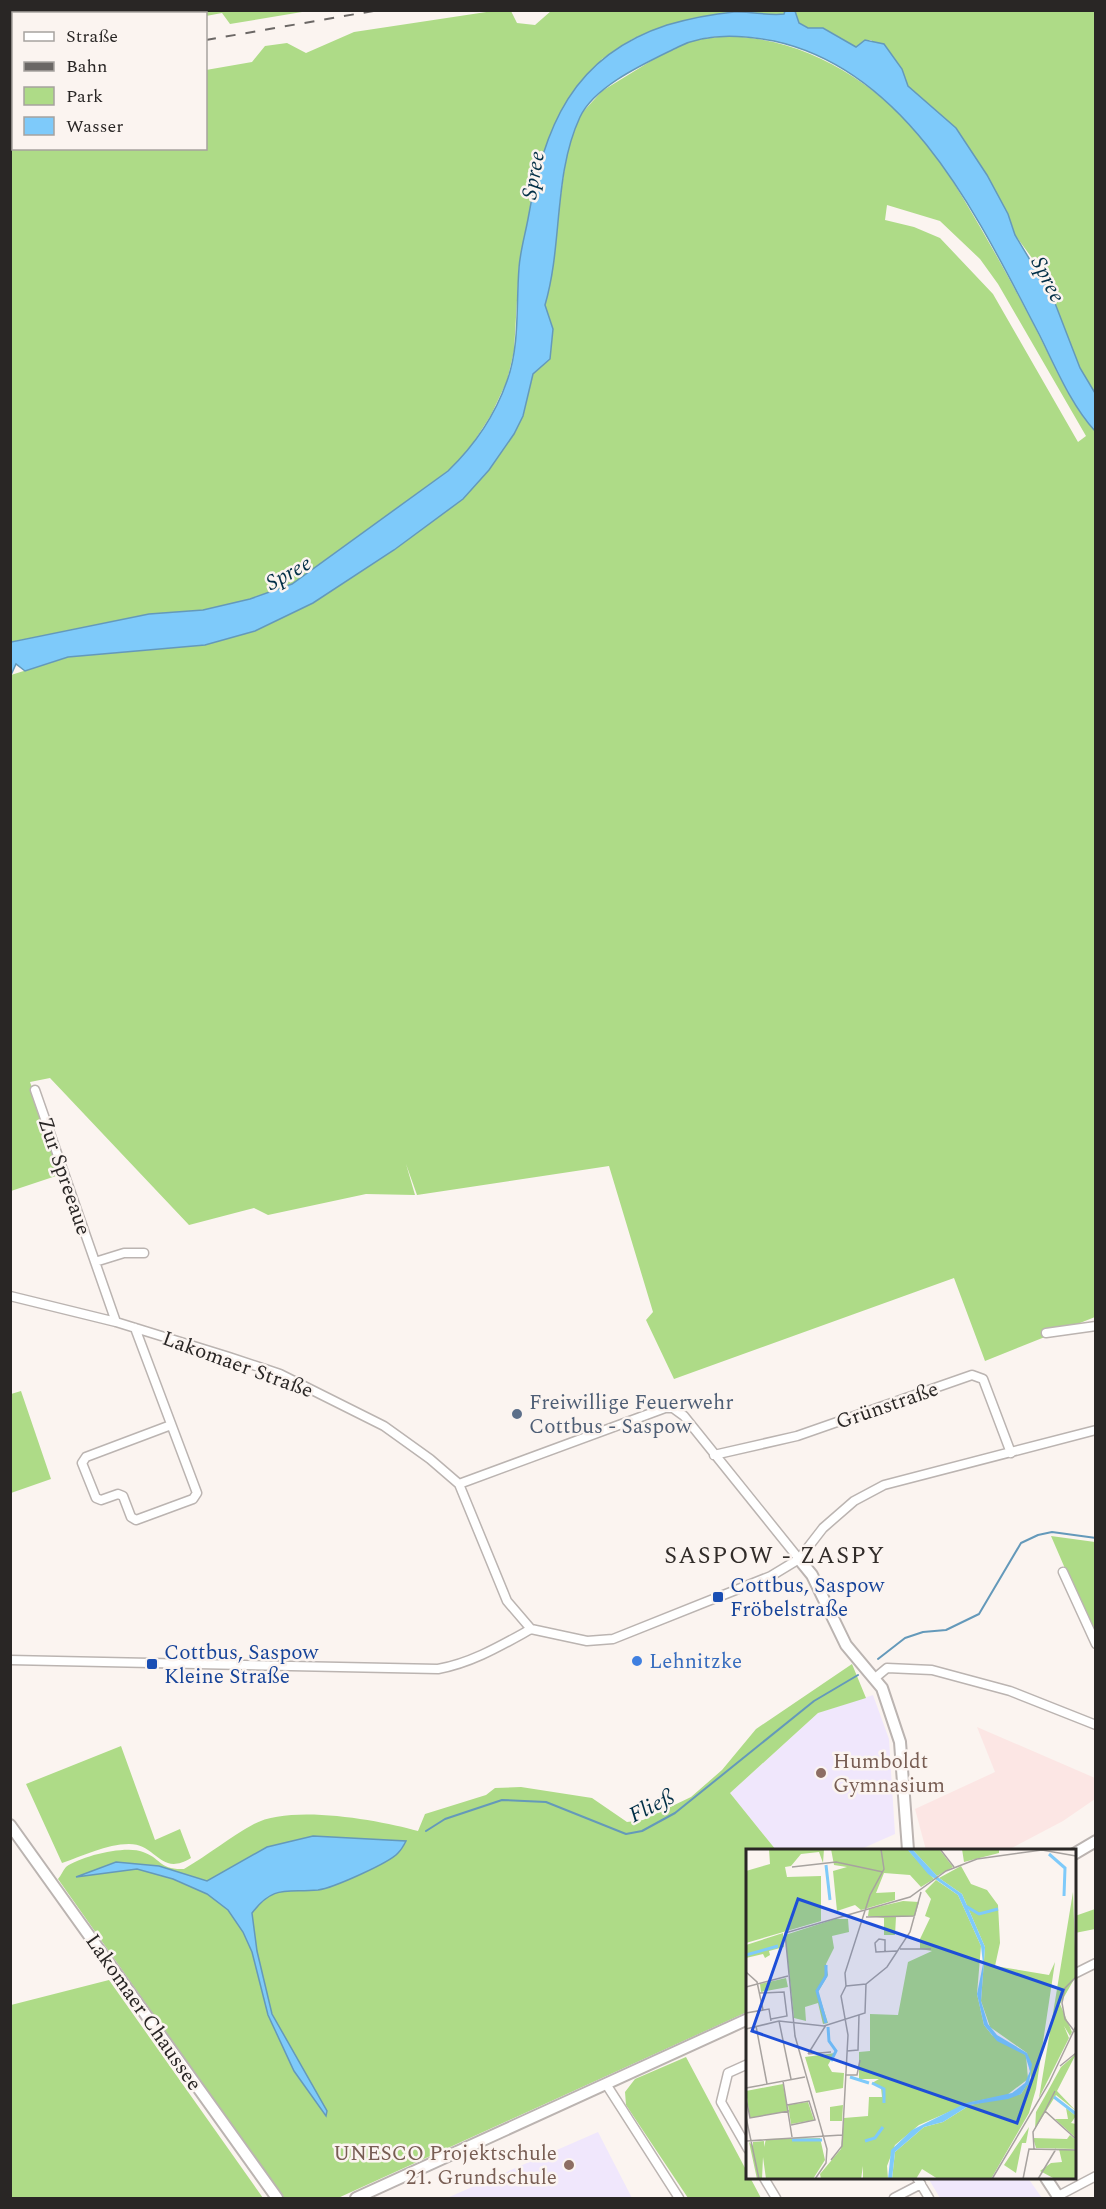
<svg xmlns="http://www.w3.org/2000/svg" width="1106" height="2209" font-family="Spectral,serif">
  <rect width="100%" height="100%" fill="#fbf4f0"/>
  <!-- commercial -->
  <path fill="#fce6e4" d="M977,1727L1095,1778V1799L1063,1821L1008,1850H926L915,1809L995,1772Z"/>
  <!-- education -->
  <path fill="#f0e7fc" d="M873,1695L889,1739L895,1834L859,1850H776L730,1793L818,1713Z
    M598,2132L632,2198H447Z
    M928,2178H1028L1042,2198H940Z"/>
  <!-- green -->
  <path fill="#aedb87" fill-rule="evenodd" d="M126,10H308V11L230,24L222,13L206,16V14L117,13Z
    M795,10L1095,11V393L1080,368L1032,258L1015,235L1008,214L956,128L908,86L902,69L871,40H865L856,47L823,28H808L799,23Z
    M493,11H511L517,23L535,25L551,11H785L784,14L767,16L736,12L669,25L634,38L602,59L538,167L519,266L514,351L507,381L491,415L468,451L448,471L292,584L250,599L203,610L149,614L11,642L10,103L13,102L14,148H206V70L252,62L265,46L287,43L306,53L354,32Z
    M726,36C808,38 876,82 928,144C941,160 952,180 963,198C989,241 1013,285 1036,329C1053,362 1070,404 1095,431V1317L985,1361L954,1278L674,1379L646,1320L653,1312L609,1166L417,1195L406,1164L415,1195L366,1194L268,1215L254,1208L189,1225L50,1078L30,1082L62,1174L11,1191V675L68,657L205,645L255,631L313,603L394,550L463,499L489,470L514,434L523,416L533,374L550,359L553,329L545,305L568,145L581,114L602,91L659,56L691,40ZM887,205L940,221L980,259L998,284L1086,436L1078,442L993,294L940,238L914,227L885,220Z
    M21,1391L51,1479L11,1493V1394Z
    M1051,1536L1095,1542V1638Z
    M852,1664L866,1698L818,1713L730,1793L776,1850H748L747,2012L338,2198H283L58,1879C61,1876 63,1870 66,1867C81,1856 126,1845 143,1852C161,1858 159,1870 184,1869C208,1855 230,1837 254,1824C291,1804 379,1820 418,1831L425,1814L486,1795L495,1788L521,1787L592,1798L627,1822L643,1820L691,1797L722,1770L756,1729Z
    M121,1746L155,1840L180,1829L191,1858C160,1877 157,1844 129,1844C106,1844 83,1856 62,1863L26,1784Z
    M1095,1909V1929L1075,1933V1916Z
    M109,1980L263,2198H11V2005Z
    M686,2057L761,2198H688L626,2105L625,2092L635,2079Z"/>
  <!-- water -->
  <path fill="#7ecafa" stroke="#6499ba" stroke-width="1.5" d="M785,11H795L799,23L808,28H823L856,47L865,40L884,44L902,69L908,86L956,128L987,175L1008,214L1015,235L1053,298L1080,368L1095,393V431C1071,405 1055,366 1039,334C980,222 911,71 774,41C743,35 707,32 678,47C648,62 595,85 580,117C553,175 563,244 545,305L553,329L550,359L533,374L523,416L514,434L489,470L463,499L394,550L313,603L255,631L205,645L68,657L25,671L16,664L11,675V642L149,614L203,610L250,599L292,584L448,471C474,446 495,415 507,381C520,345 516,305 519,268C520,252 525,235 528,219C544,127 572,56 667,25C688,19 713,14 734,12C751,11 767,16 784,14Z
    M313,1836L406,1841C404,1845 401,1850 398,1853C389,1863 333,1888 318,1890C287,1893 274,1884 252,1913L257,1951L272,2014L327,2111L326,2116L294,2071L268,2015L252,1952L243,1932L228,1910L207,1894L173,1879L137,1869L76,1877L116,1862L159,1866L207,1881L267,1847Z"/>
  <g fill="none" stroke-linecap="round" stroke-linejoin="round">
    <!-- stream -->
    <path stroke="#6499ba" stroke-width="2" d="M878,1659L905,1638L923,1632L946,1630L979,1614L1021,1543L1038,1535L1052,1532L1096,1538
      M426,1831L445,1819L502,1800L546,1802L626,1834L642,1831L675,1813L814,1701L858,1675"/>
    <!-- minor casing -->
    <g stroke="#bbb4b1" stroke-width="11">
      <path id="minor" d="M35,1090L116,1322
        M95,1262L124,1253H144
        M10,1296L116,1322L229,1357L280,1374L384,1426L430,1459L459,1484L507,1601L531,1629
        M135,1328L197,1493L193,1499L136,1520L131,1517L123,1496L118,1494L101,1500L96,1498L82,1463L86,1457L171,1425
        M1046,1333L1096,1326
        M714,1455L797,1436L972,1375L983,1379L1011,1453
        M459,1484L665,1408H673L684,1416L799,1559
        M1063,1572L1096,1644
        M531,1629L587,1641L613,1639L771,1576L799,1559L823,1528L854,1501L884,1485L1096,1430
        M10,1660L438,1669C472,1663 502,1645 531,1629
        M875,1678L887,1668L932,1670L1010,1691L1096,1725
        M1074,1974L1096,1963
        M748,2064L728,2073L721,2102L748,2149
        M606,2084L679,2198
        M764,2178L776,2198
        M917,2178L929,2198
        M1058,2196L1096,2176
        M894,2198L921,2184"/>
    </g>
    <!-- tertiary casing -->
    <g stroke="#bbb4b1" stroke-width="14">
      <path id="tertiary" d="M799,1559L812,1575L846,1645L882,1688L900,1742L908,1850
        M10,1825L277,2198
        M1074,1854L1096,1841
        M1046,2178L1059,2198
        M356,2198L748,2019"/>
    </g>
    <!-- minor -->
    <use href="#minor" stroke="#fff" stroke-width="8"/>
    <!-- tertiary -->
    <use href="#tertiary" stroke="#fff" stroke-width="10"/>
    <!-- rail -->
    <path stroke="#6b6765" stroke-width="2" stroke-dasharray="10 10" stroke-linecap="butt" d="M206,40L379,10
      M10,72H14"/>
  </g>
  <!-- markers -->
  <circle fill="#5c6f8a" stroke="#fbf4f0" stroke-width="2" cx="517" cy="1414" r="6"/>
  <g fill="#1a4fb4" stroke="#fbf4f0" stroke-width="2">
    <rect x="712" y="1591" width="12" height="12" rx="3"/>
    <rect x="146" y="1658" width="12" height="12" rx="3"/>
  </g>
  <circle fill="#3f7fe0" stroke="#fbf4f0" stroke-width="2" cx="637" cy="1661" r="6"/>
  <g fill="#8d6e63" stroke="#fbf4f0" stroke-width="2">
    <circle cx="821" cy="1773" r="6"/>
    <circle cx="569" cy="2165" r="6"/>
  </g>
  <g text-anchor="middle" stroke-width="5" stroke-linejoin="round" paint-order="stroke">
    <!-- street labels -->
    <g font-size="21" fill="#292625" stroke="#fbf4f0">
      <text transform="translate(65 1176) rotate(71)" y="7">Zur Spreeaue</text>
      <text transform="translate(238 1364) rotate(20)" y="7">Lakomaer Straße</text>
      <text transform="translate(887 1405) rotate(-19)" y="7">Grünstraße</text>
      <text transform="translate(144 2012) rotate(55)" y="7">Lakomaer Chaussee</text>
    </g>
    <!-- service labels -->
    <g font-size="21" fill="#4e5e75" stroke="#fbf4f0" text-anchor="start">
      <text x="529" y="1409">Freiwillige Feuerwehr<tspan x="529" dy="24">Cottbus - Saspow</tspan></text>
    </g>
    <!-- transit labels -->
    <g font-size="21" fill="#164399" stroke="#fbf4f0" text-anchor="start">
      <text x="730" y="1592">Cottbus, Saspow<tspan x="730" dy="24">Fröbelstraße</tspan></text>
      <text x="164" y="1659">Cottbus, Saspow<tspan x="164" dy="24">Kleine Straße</tspan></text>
    </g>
    <!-- shop labels -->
    <g font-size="21" fill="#366cbe" stroke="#fbf4f0" text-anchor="start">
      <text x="649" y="1668">Lehnitzke</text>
    </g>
    <!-- education labels -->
    <g font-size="21" fill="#785e54" stroke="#fbf4f0" text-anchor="start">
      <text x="833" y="1768">Humboldt<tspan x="833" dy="24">Gymnasium</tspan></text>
      <text x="557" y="2160" text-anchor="end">UNESCO Projektschule<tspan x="557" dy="24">21. Grundschule</tspan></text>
    </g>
    <!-- water labels -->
    <g font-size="22" font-style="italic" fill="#002e46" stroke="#fbf4f0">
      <text transform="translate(532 175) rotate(-80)" y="8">Spree</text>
      <text transform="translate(1049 279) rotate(63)" y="8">Spree</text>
      <text transform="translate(288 572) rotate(-29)" y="8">Spree</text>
      <text transform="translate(651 1805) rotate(-27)" y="8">Fließ</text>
    </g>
    <!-- quarter labels -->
    <g font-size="24" letter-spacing="1.5" fill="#312c29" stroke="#fbf4f0">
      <text x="775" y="1563">SASPOW - ZASPY</text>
    </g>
  </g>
  <!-- overview -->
  <g transform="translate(746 1849)">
    <rect width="330" height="330" fill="#fbf4f0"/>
    <path d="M23,0H78L77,14L73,3L55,5L45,17L39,18L41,28L75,27V72L0,94V22L24,15ZM85,0H161L188,30L175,38L164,26L138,24L130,44L149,43V51L115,61L109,56L91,62L87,22L101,18L88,16ZM166,0H193L207,18L191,27ZM216,0H253V4L218,13ZM215,17L225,35L241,41L252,56L254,94L249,117L303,126L309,113L290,240L283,264L245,330H192L176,320L170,330H146L149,303L178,278L197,273L224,256L275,245L285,229L281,204L244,178L235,152L239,98L216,45L193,29ZM190,31L212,46L235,97L231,145L238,176L246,186L280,206L282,230L261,246L226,253L173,276L149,296L141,317L142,330H117V317L115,330H75L74,325L95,300L98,269L122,267L123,248H136L135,239L126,234L133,230H113V203L124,202V165L152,166L162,113L186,102L174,100V90L184,69L179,67L185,50L179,42ZM327,43L330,127L314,155L326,183L324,187L318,177L323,189L293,249ZM157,52L173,53L169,67L150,68L149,86H138V69L122,67L123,60ZM89,70H102L103,83L86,87L88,99L80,115L82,126L72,143L82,174L77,175L72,154L59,158L60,172L48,169L39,86ZM37,84L38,98L23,102L24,106L19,109L17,105L0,109V96ZM40,129L42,138L15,143L14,135ZM89,204L82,216L86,223L98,224L97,239L70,244L59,208ZM330,205L311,242L330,262L310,246L289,280L290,263L298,249L315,218ZM37,235L42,262L4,269L0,242ZM62,253L68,271L45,275L42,256ZM97,256L96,272H84V258ZM320,259L330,267L325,274L330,275V289L309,270H322ZM283,278L280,294H276L270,324L258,316ZM324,286L330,291V300L290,299L287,289L321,290ZM74,289L79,311L67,330H20L17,308L16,330H11L3,293L7,297V293L18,292V298L20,290ZM313,300L330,301V330H309L294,322L305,314L316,313Z" fill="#aedb87"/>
    <path d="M161,0H166L193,29L216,45L239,98L235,152L242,175L251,186L281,204L286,215L283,234L286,237L281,236L275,245L262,250L224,256L197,273L178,278L149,303L146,330H142L145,301L166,281L220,254L266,244L279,234L284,222L279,206L251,192L238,176L231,145L237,115L235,97L212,46L182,25Z" fill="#7ecafa"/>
    <path fill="none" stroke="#7ecafa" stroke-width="3" d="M303,5L319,19L318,47M80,16L84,51M218,56L233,65L252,60M0,106L32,97M80,116V127L71,142L80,174M82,178L83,192L90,202L85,212M104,228L123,234M126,234L138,240V254M308,248L330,265M46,291H76M119,292L129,289L137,278"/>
    <path fill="none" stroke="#a7a29f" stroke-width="1.5" d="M194,0L208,18M46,18L90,13L137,23M120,68L169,67M154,100H185M139,102V91L133,90L129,94L130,103L151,102M0,123L11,133L17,161M100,137L99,124L124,46L138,20L135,0M100,137L120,135L141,118L164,83L175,43M0,138L42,127M14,144L38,143L41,167L25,170M0,164L23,160L25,172M33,172L45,230M10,177L21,235M0,180L33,172L78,177L119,164L120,135M329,183L319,170L316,154L319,139L330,128M101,202L112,201L113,166M62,205L80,176M62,205L85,203M314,217L330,204M99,226H111L114,211M37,232L46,288M0,239L59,228M309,242L299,262L330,290M0,249L4,269L43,262M41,256L63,252L69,271L45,276M0,268L13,330M0,292L96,286M288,300L287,283L299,262M85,311L96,297L102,186L95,147L100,137M69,330L80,314L81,300L49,187L39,84L164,48L200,22L231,10L296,1L330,7M246,330L303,234L330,177M277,330L283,300L330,301M292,330L310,300"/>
    <path fill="#1d4ed8" fill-opacity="0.15" stroke="#1d4ed8" stroke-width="3" d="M52,50L317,141L271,274L6,182Z"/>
    <rect width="330" height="330" fill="none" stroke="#292625" stroke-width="3"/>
  </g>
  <!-- border -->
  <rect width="1106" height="2209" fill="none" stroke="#292625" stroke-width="24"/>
  <!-- legend -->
  <rect x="12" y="12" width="195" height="138" fill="#fbf4f0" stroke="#a7a29f" stroke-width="1.5"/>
  <rect x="24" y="32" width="30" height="9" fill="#ffffff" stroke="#a7a29f" stroke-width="1.5"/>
  <text x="66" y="42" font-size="18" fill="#292625">Straße</text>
  <rect x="24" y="62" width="30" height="9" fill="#6b6765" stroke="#a7a29f" stroke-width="1.5"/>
  <text x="66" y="72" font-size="18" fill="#292625">Bahn</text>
  <rect x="24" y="87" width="30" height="18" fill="#aedb87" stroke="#a7a29f" stroke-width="1.5"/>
  <text x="66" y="102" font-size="18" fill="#292625">Park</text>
  <rect x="24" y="117" width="30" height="18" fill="#7ecafa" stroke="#a7a29f" stroke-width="1.5"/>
  <text x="66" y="132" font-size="18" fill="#292625">Wasser</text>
</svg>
